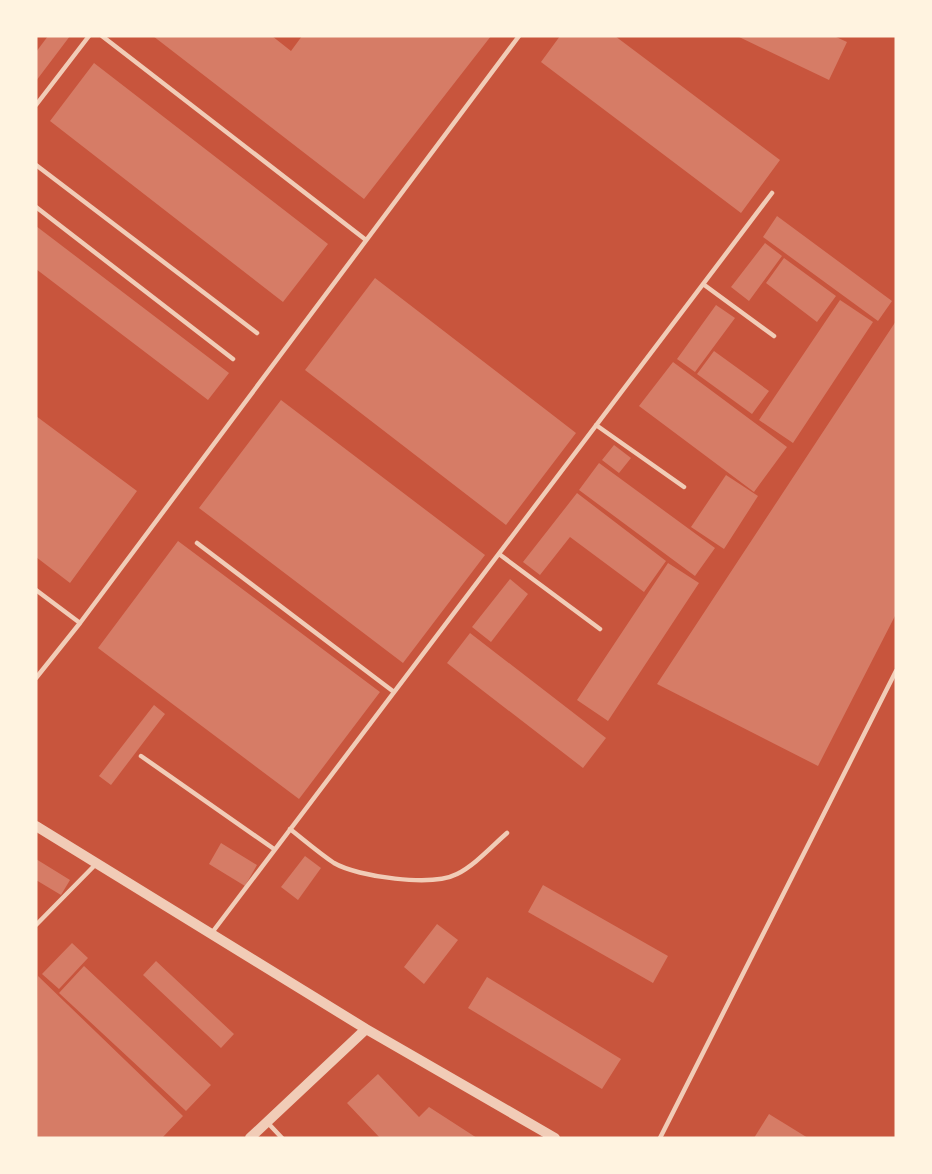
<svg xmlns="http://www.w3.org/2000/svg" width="932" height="1174" font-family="'DejaVu Sans',sans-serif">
  <rect width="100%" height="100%" fill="#c8553d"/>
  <!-- building -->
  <path fill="#d67c66" d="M48,36H70L36,81V52Z
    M153,36H272L291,51L302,36H491L364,199Z
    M560,36H615L780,160L741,213L541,62Z
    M737,36H834L847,42L829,80Z
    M94,63L328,244L283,302L50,121Z
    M777,216L892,301L878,321L763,237Z
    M36,226L229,373L208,400L36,269Z
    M765,243L782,256L749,301L731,287Z
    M784,258L836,296L817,322L766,283Z
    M375,278L576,433L506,525L305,370Z
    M840,300L873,322L793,443L759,420Z
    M716,305L735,318L695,372L677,359Z
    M896,321V614L818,766L657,684Z
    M714,351L769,391L752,414L697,374Z
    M673,362L787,447L754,492L639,406Z
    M281,400L485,555L403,663L199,508Z
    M36,416L137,491L70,583L36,557Z
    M614,445L631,458L619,473L602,460Z
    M599,463L715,548L695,576L579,490Z
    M726,475L758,496L724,549L691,527Z
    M577,493L666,561L644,592L570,537L540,575L523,562Z
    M178,541L380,692L299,799L98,648Z
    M668,563L699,583L608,721L577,700Z
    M510,579L528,594L491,642L472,627Z
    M470,633L606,738L583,768L447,663Z
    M154,705L165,714L111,785L99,776Z
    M221,843L257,865L245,886L209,864Z
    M305,856L321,868L298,900L281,887Z
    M36,859L70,880L61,895L36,880Z
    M543,885L668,956L653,983L528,912Z
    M437,924L458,940L424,984L404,967Z
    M72,943L88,958L59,989L42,974Z
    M156,961L234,1034L221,1048L143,975Z
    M84,966L211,1085L186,1111L59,993Z
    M38,976L183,1116L162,1138H36Z
    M487,977L621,1059L602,1089L468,1008Z
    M378,1074L419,1117L429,1107L477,1138H380L347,1103Z
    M769,1114L808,1138H754Z"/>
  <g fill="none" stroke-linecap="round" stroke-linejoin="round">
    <!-- service -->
    <path stroke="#f1ccb7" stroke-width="4.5" d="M102,36L366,240
      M36,105L89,36
      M36,165L257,333
      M36,207L233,359
      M703,284L774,336
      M596,425L684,487
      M197,543L394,692
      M499,554L600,629
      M36,590L80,623L519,36
      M36,678L80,623
      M141,756L274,849
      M290,829C304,840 319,853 334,863C358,877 432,887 457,874C475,865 491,847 507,833
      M36,925L95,865
      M211,934L772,193
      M267,1122L282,1138
      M660,1138L896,671"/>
    <!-- tertiary -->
    <path stroke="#f1ccb7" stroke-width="10" d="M36,826L366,1029L555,1138
      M250,1138L366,1029"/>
  </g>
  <!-- border -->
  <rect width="932" height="1174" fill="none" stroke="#fff3e0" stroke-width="75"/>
</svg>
